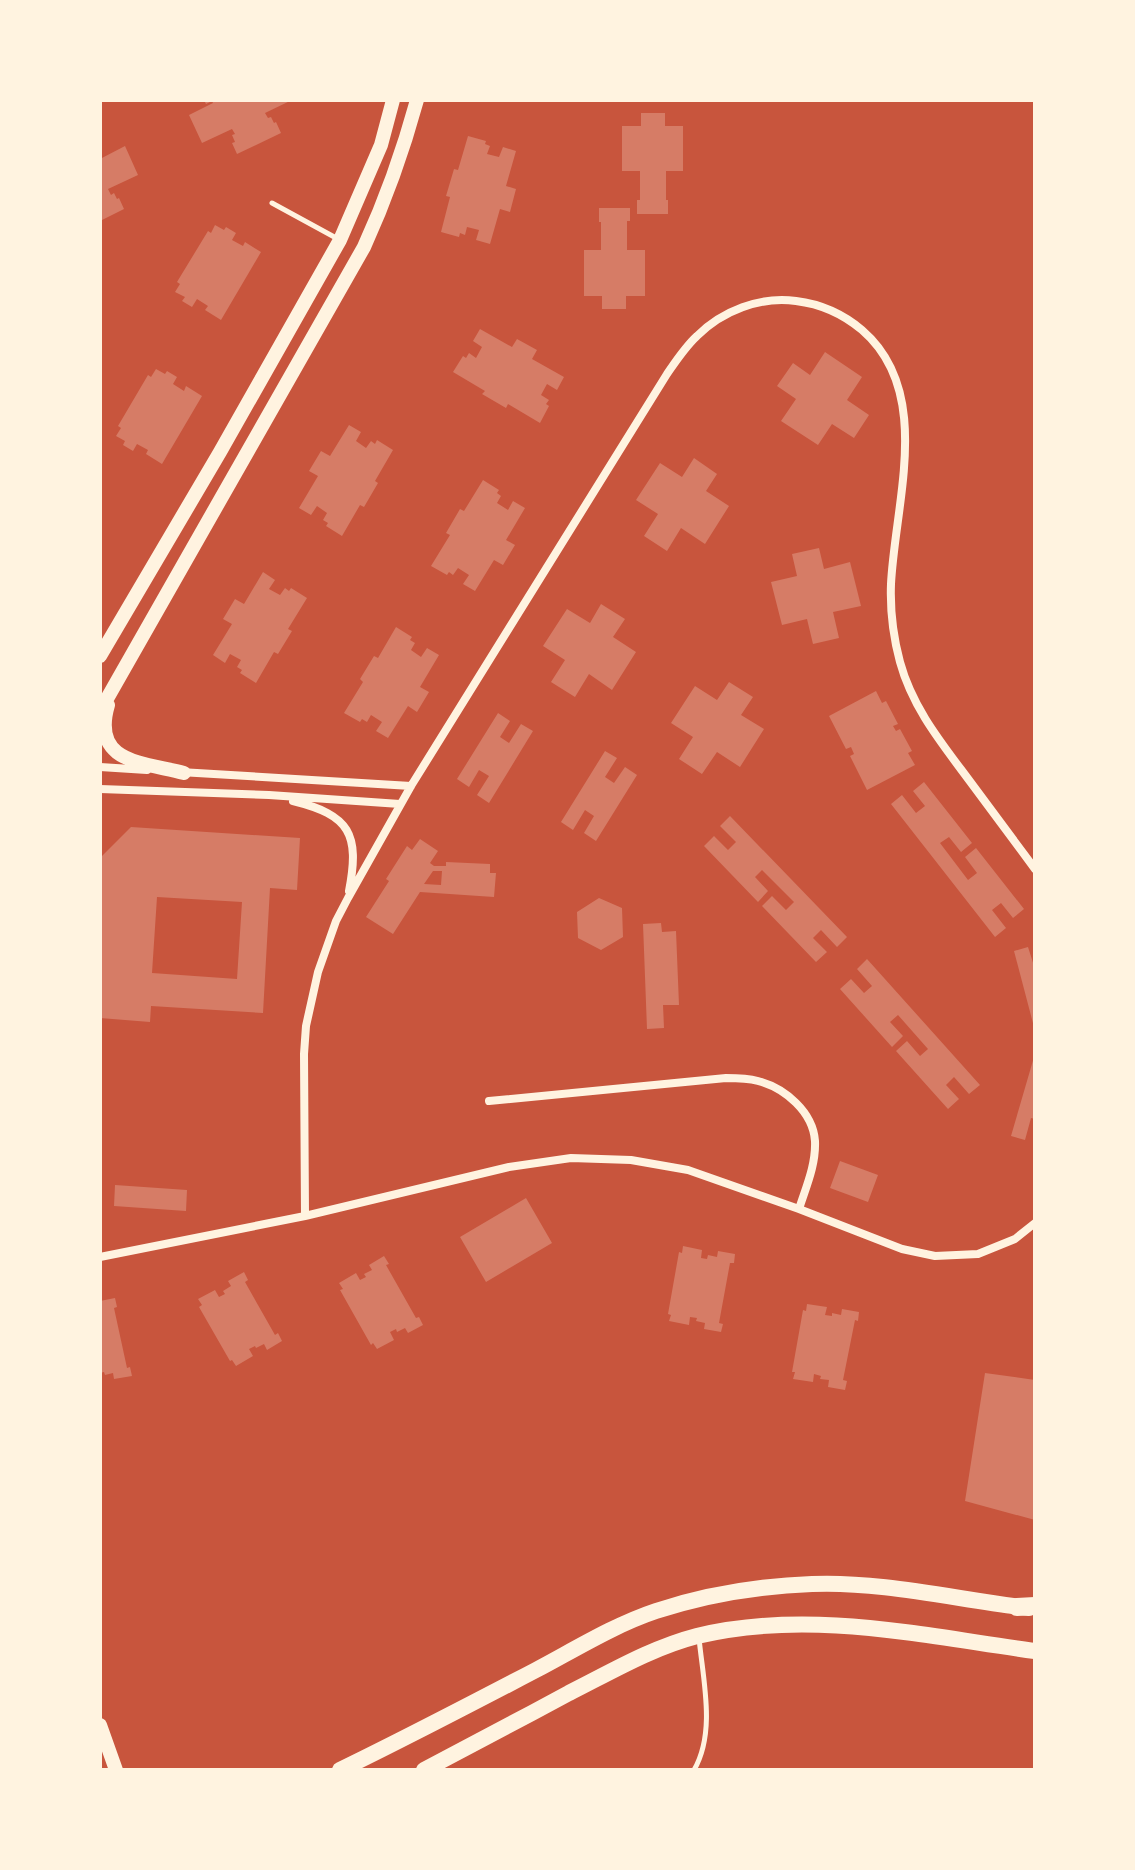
<svg xmlns="http://www.w3.org/2000/svg" width="1135" height="1870" font-family="Arial,sans-serif">
  <rect width="100%" height="100%" fill="#c8553d"/>
  <!-- building -->
  <path fill="#d67c66" fill-rule="evenodd" d="M204,100H292L265,113L268,118L271,117L274,123L276,122L281,133L237,154L232,143L235,142L232,135L235,134L232,129L202,143L189,115L213,103L212,101L206,104Z
    M641,113H665V126H683V171H666V200H668V214H637V200H640V171H622V126H641Z
    M468,136L486,141L485,144L490,146L487,154L499,157L503,147L516,151L506,186L516,189L510,212L500,209L490,244L476,240L479,230L467,227L465,235L460,233L459,237L441,232L450,197L446,196L454,169L458,170Z
    M125,146L138,175L108,189L111,195L114,193L117,199L119,198L124,209L100,221V159Z
    M599,208H630V221H627V250H645V296H626V309H602V296H584V250H601V222H599Z
    M215,225L224,230L226,227L236,233L232,240L243,246L245,242L261,252L221,320L205,310L208,306L197,299L192,307L182,301L185,297L175,292L180,284L177,282L208,231L211,233Z
    M480,329L512,347L517,339L537,350L532,359L564,377L557,390L547,384L541,395L549,400L546,404L549,406L540,423L508,404L506,408L482,394L485,391L453,372L463,356L466,358L469,353L476,358L482,347L473,341Z
    M825,352L862,377L847,400L869,415L854,438L832,424L818,445L781,421L796,399L777,386L793,363L810,375Z
    M156,369L165,374L167,371L177,377L173,384L184,391L186,386L202,396L162,464L146,454L148,450L137,444L133,451L123,445L125,441L116,436L121,428L118,426L148,375L151,377Z
    M349,425L361,432L356,441L366,448L371,441L375,444L377,440L393,450L375,481L378,483L364,507L360,505L342,536L326,526L328,523L323,520L327,513L317,506L311,515L299,508L318,476L309,471L321,451L330,456Z
    M694,458L717,474L706,491L729,506L705,544L681,528L667,551L644,536L658,514L636,500L660,463L682,477Z
    M483,480L499,490L497,493L501,496L497,503L508,510L513,501L525,508L506,540L515,545L503,565L494,560L475,591L463,584L469,575L458,568L453,575L449,572L447,575L431,566L450,535L446,533L460,509L464,511Z
    M819,548L824,569L850,562L861,606L833,612L839,638L813,644L807,619L782,625L771,582L797,576L792,554Z
    M263,572L275,580L269,589L280,595L285,588L289,591L291,588L307,598L288,629L292,631L278,654L274,652L256,683L240,673L242,670L237,667L241,660L230,654L225,663L213,655L232,624L223,619L235,599L244,604Z
    M601,604L625,619L613,637L636,652L612,690L589,674L575,697L551,682L565,660L543,646L567,609L590,623Z
    M396,627L412,637L410,640L415,643L411,650L421,657L427,648L439,655L420,687L429,692L417,712L408,706L388,738L376,731L382,722L371,715L367,722L362,719L360,722L344,713L363,682L360,679L374,656L378,658Z
    M729,682L753,697L741,715L764,729L740,767L717,752L702,774L679,759L693,737L671,723L695,686L717,700Z
    M876,691L882,703L886,701L898,724L893,726L896,731L900,729L912,751L908,753L915,765L867,790L850,756L854,754L851,747L846,749L829,716Z
    M498,713L510,721L500,737L509,743L521,724L533,731L489,803L477,795L489,776L479,770L469,787L457,779Z
    M605,751L617,758L605,777L614,783L625,767L637,775L596,841L584,833L594,816L585,810L573,830L561,822Z
    M924,782L972,843L961,852L949,837L940,843L968,880L977,873L965,857L976,848L1024,909L1013,918L1001,903L992,910L1006,928L995,937L891,804L902,795L916,813L925,806L913,791Z
    M730,816L847,937L837,947L821,930L813,938L827,952L816,962L762,906L772,896L786,910L794,902L762,870L755,877L768,891L758,902L704,846L714,836L728,850L736,842L720,826Z
    M131,827L300,838L297,890L270,888L263,1013L151,1006L150,1022L100,1018V858ZM157,897L242,902L237,979L152,973Z
    M420,839L438,851L430,863L434,866H446V862L490,864V873H496L494,897L420,892L393,934L366,917L389,881L386,879L407,846L412,850ZM433,871H442L441,885L424,884Z
    M599,898L622,908L623,937L601,950L578,938L577,912Z
    M661,923L662,932L676,931L679,1005H663L664,1028L647,1029L643,924Z
    M1028,947L1035,969L1034,1027L1014,951Z
    M867,959L980,1085L969,1094L954,1077L946,1085L959,1099L948,1109L896,1051L907,1041L920,1056L928,1049L898,1015L890,1022L903,1036L892,1047L840,989L851,979L864,993L872,986L857,969Z
    M1034,1057L1035,1119L1031,1118L1025,1140L1011,1136Z
    M840,1161L878,1175L868,1202L830,1188Z
    M115,1185L187,1190L186,1211L114,1206Z
    M526,1198L552,1243L486,1282L460,1237Z
    M683,1246L702,1250L701,1258L707,1259L708,1255L717,1257L718,1251L735,1254L734,1263H730L719,1323L723,1324L721,1332L704,1329L705,1323L696,1321L697,1318L690,1317L689,1325L669,1321L671,1315L668,1314L679,1252L682,1253Z
    M384,1256L389,1264L386,1265L416,1318L419,1317L423,1325L408,1333L405,1328L397,1332L396,1329L390,1332L394,1340L377,1349L373,1343L371,1345L340,1290L343,1289L339,1283L356,1273L360,1280L366,1277L364,1274L372,1270L369,1265Z
    M244,1272L248,1280L245,1282L275,1335L278,1333L282,1341L267,1350L264,1344L256,1348L255,1346L249,1349L253,1356L236,1366L232,1360L230,1361L199,1307L202,1305L198,1299L215,1290L219,1297L225,1294L223,1291L231,1286L228,1281Z
    M115,1298L117,1307L114,1308L127,1368L130,1367L132,1376L114,1379L113,1373L105,1375L104,1372L100,1373V1301Z
    M807,1304L827,1307L825,1315L832,1316V1313L841,1315L842,1309L859,1312L858,1321L855,1320L843,1380L847,1381L845,1390L828,1387L829,1380L820,1379L821,1376L814,1374L813,1382L793,1379L795,1372H792L803,1310L806,1311Z
    M985,1373L1035,1380V1520L965,1501Z"/>
  <g fill="none" stroke-linecap="round" stroke-linejoin="round">
    <!-- service -->
    <path stroke="#fff3e0" stroke-width="5" d="M272,203L338,239
      M694,1770C716,1732 703,1680 699,1638"/>
    <!-- minor -->
    <path stroke="#fff3e0" stroke-width="8" d="M100,767L147,770
      M180,772L411,786
      M100,789L269,795L400,804
      M293,801C350,815 360,834 349,891
      M489,1101L726,1078C737,1078 747,1078 758,1081C785,1088 813,1112 815,1141C816,1165 806,1187 799,1209
      M305,1216L304,1054L306,1026L318,972L336,921L348,898L411,786L667,374C676,361 685,347 697,336C722,311 760,296 796,301C821,304 843,314 862,330C934,392 895,502 891,584C890,610 893,636 900,662C912,706 939,740 966,776C989,807 1012,838 1035,869
      M100,1257L305,1216L509,1167L571,1158L631,1160L688,1170L799,1209L902,1249L935,1256L978,1254L1015,1239L1035,1223"/>
    <!-- tertiary -->
    <path stroke="#fff3e0" stroke-width="14" d="M100,656L220,452L340,240L381,145L393,100
      M108,705C91,763 142,762 184,773
      M100,711L364,247C386,199 403,151 417,100
      M100,1725L116,1770"/>
    <!-- primary -->
    <path stroke="#fff3e0" stroke-width="16" d="M340,1770C406,1738 471,1704 536,1670C574,1650 614,1625 656,1611C705,1595 760,1586 812,1584C882,1581 959,1600 1029,1608
      M424,1770C473,1744 521,1719 569,1693C611,1672 651,1648 697,1636C809,1609 924,1636 1035,1651"/>
    <!-- trunk -->
    <path stroke="#fff3e0" stroke-width="18" d="M1017,1607L1035,1606"/>
  </g>
  <!-- border -->
  <rect width="1135" height="1870" fill="none" stroke="#fff3e0" stroke-width="204"/>
</svg>
